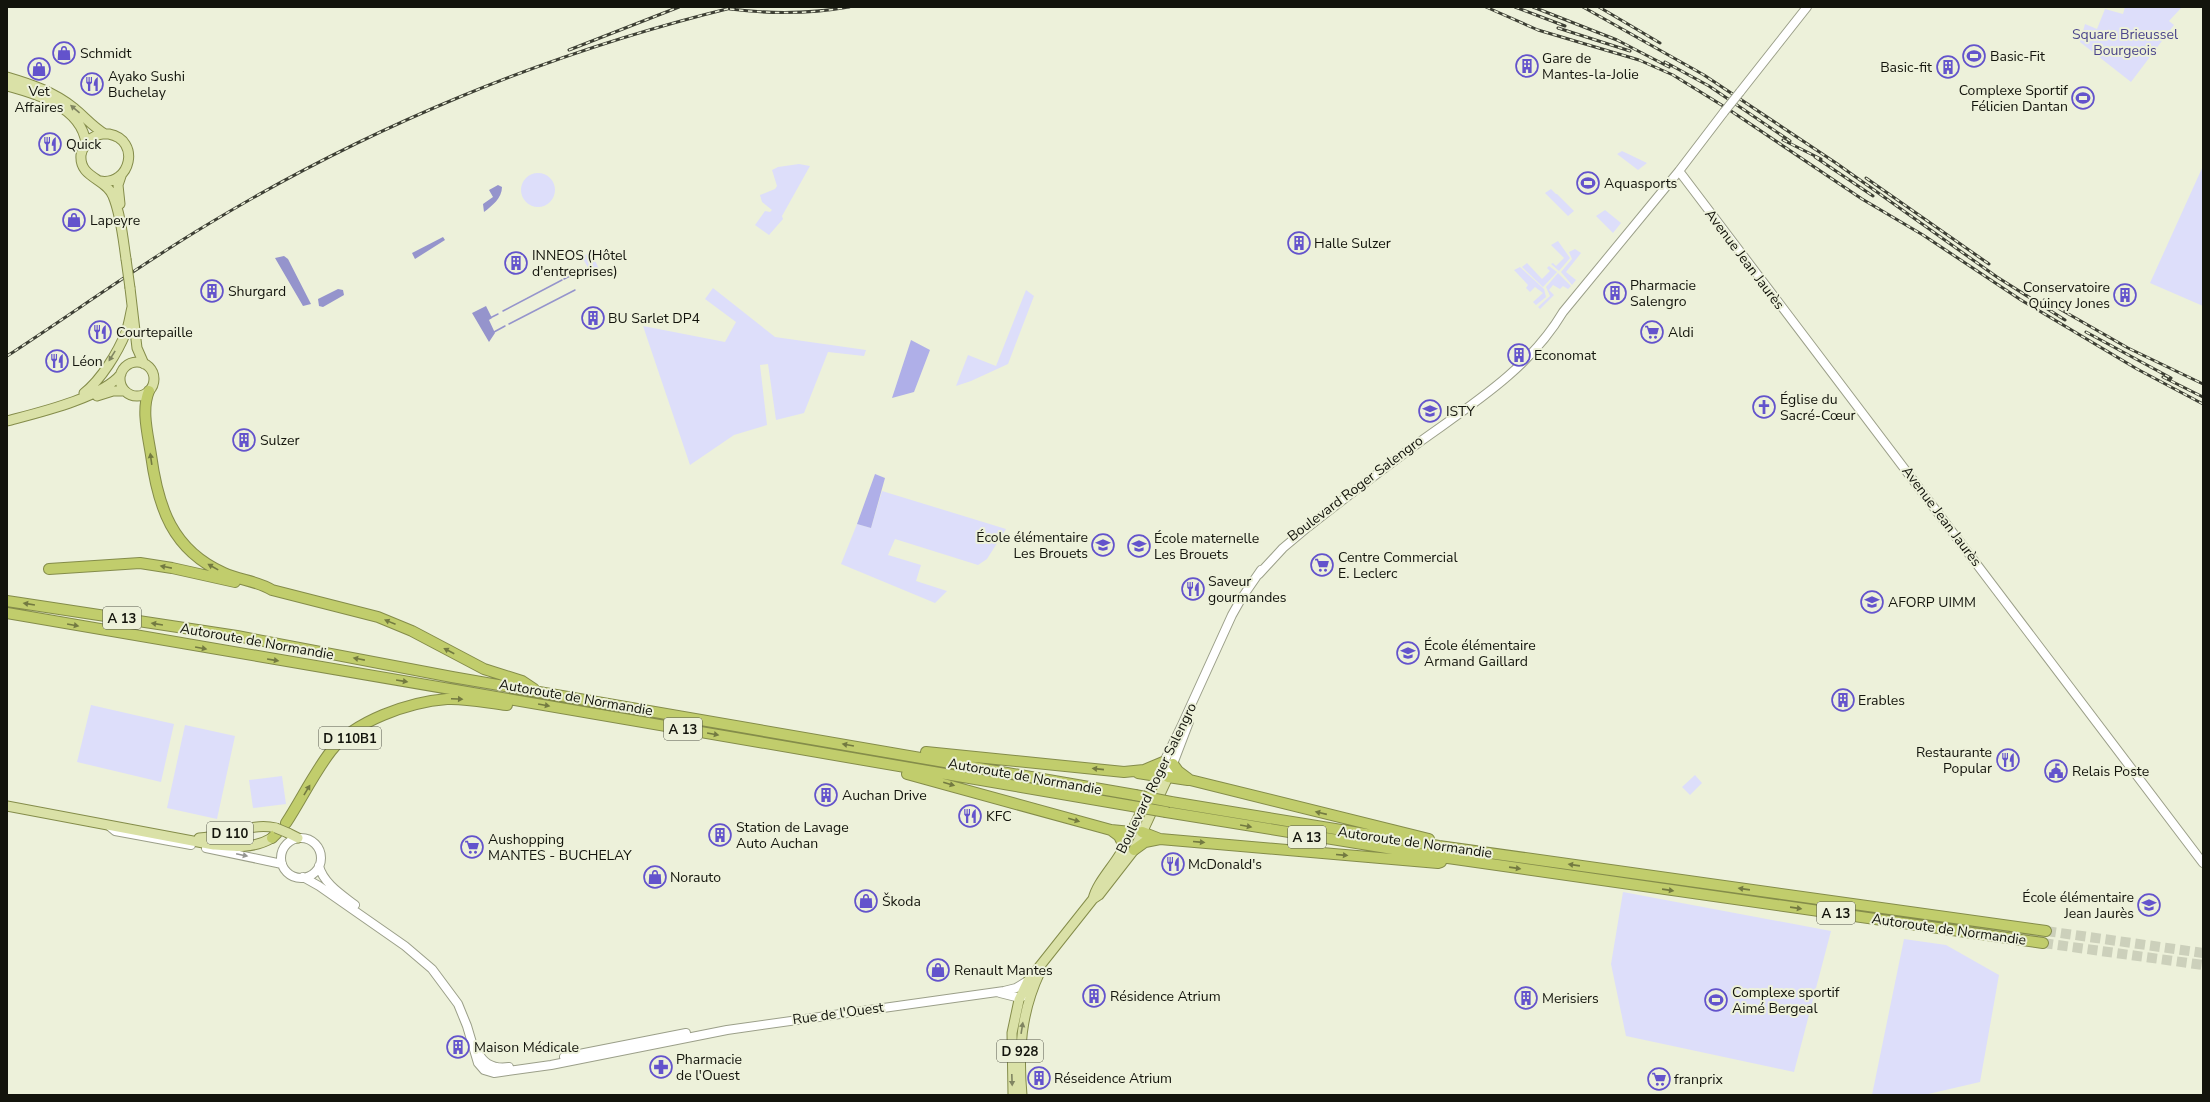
<svg xmlns="http://www.w3.org/2000/svg" width="2210" height="1102" font-family="'Nunito Sans',sans-serif">
  <rect width="100%" height="100%" fill="#edf1da"/>
  <!-- green -->
  <path fill="#dddefa" d="M2125,7H2182L2169,21L2174,25L2131,82L2080,42L2085,24L2097,29L2105,9L2123,14Z
    M1622,151L1647,163L1638,170L1617,154Z
    M799,164L810,166L782,216L783,219L769,235L755,225L765,211L770,212L772,210L762,202L760,195L775,189L777,186L772,170L778,167Z
    M2203,166V306L2150,283Z
    M521 190a17 17 0 1 1 34 0a17 17 0 1 1-34 0Z
    M1551,189L1556,194H1557L1574,211L1568,216L1545,193Z
    M1605,210L1621,223L1613,233L1596,216Z
    M1558,241L1570,258L1559,271L1551,264L1553,263L1556,266L1564,258L1551,245Z
    M1575,249L1581,253L1566,272L1576,280L1572,285L1561,272L1572,259L1569,252Z
    M591,252L599,269L591,273L582,257Z
    M1527,263L1542,279L1550,271L1547,268L1549,266L1557,272L1543,287L1522,267Z
    M1520,267L1544,289L1546,297L1536,305L1533,302L1543,293L1535,287L1530,292L1526,288L1528,285L1514,270Z
    M1558,273L1571,286L1568,289L1563,286L1560,289L1553,285L1549,290L1554,295L1540,309L1538,307L1550,296L1546,287Z
    M713,288L775,337L866,350L864,356L828,352L804,413L776,420L768,364L760,365L767,425L734,435L690,465L643,326L725,342L736,322L705,299Z
    M1026,290L1034,296L1008,364L971,381L956,386L968,355L996,366Z
    M882,491L1006,529L987,559L978,565L895,539L888,555L921,565L916,581L947,591L935,603L841,564L857,524L871,528Z
    M91,705L174,724L161,782L77,762Z
    M185,725L235,736L217,819L167,808Z
    M1695,775L1702,783L1690,795L1682,787Z
    M282,776L286,804L253,808L249,780Z
    M1623,892L1831,931L1794,1072L1626,1036L1611,964Z
    M1904,939L1946,945L1999,975L1980,1082L1924,1095H1872Z"/>
  <!-- forest -->
  <path fill="#afafe8" d="M911,340L930,350L914,392L892,398Z
    M875,474L885,478L871,528L857,524Z"/>
  <!-- water -->
  <path fill="#9594cc" d="M498,185L502,187C502,198 492,206 484,212L483,204L493,197L489,190Z
    M443,237L445,240L415,259L412,253Z
    M284,256L288,259L311,304L303,306L275,258Z
    M338,289L343,290L344,295L323,307L319,306L318,299Z
    M486,306L492,318L489,320L495,333L489,342L472,313Z"/>
  <g fill="none" stroke-linecap="round" stroke-linejoin="round">
    <!-- stream -->
    <path stroke="#9594cc" stroke-width="1.5" d="M564,279L570,276
      M503,311L562,280
      M490,318L498,314
      M509,324L575,290
      M494,332L505,326"/>
    <!-- motorway-tunnel -->
    <path stroke="#ccd0bb" stroke-width="10" stroke-dasharray="10 5" stroke-linecap="butt" d="M2046,931L2203,953
      M2043,943L2203,965"/>
    <!-- secondary casing -->
    <g stroke="#9b9f89" stroke-width="10">
      <path id="secondary" d="M1740,92L1807,7
        M1679,171L2203,863
        M1259,574L1283,548L1308,527C1345,498 1383,469 1421,441C1474,403 1529,369 1563,312L1679,171L1724,112
        M1157,776L1181,727L1232,615L1241,599L1261,570
        M1168,777L1189,722
        M109,826L115,831L191,845
        M281 858a20 20 0 1 1 40 0a20 20 0 1 1-40 0Z
        M206,848L282,864
        M319,866C323,883 342,895 355,905
        M303,877L319,886L405,946L432,969L458,1004L467,1026L478,1063L484,1070L494,1073L551,1065L727,1030L1004,991L1016,988L1029,980
        M1000,993L1016,997L1026,996
        M478,1052C484,1065 496,1069 509,1067
        M564,1057L686,1033"/>
    </g>
    <!-- primary casing -->
    <g stroke="#848c4a" stroke-width="11">
      <path id="primary" d="M7,77C31,84 54,92 74,108C85,117 93,127 105,134
        M7,86C37,94 81,107 86,143
        M100,181C131,186 141,140 109,134C103,133 95,135 90,139C85,144 82,149 81,155C79,178 106,178 113,196C121,215 123,239 126,259
        M120,204L118,185L121,176
        M130,288L137,348L144,364
        M120 379a17 17 0 1 1 34 0a17 17 0 1 1-34 0Z
        M84,393C101,380 118,352 126,332C129,324 130,315 132,307
        M97,396L113,391H125
        M7,421C37,413 102,398 121,374
        M7,806L214,845C235,847 253,849 272,838
        M288,833L298,838
        M199,838C224,837 251,822 276,828
        M1013,1095L1012,1033L1019,1000L1028,981L1093,899C1097,883 1111,869 1120,854C1134,829 1145,802 1157,776L1168,777L1134,850L1099,895L1093,899
        M1022,1095C1018,1052 1021,1012 1040,972"/>
    </g>
    <!-- motorway casing -->
    <g stroke="#848c4a" stroke-width="12">
      <path id="motorway" d="M149,391C141,410 148,435 151,455C158,507 172,550 224,573C239,580 258,581 272,590L378,617L412,631L484,669L522,681L534,689
        M49,569L140,563L172,568L235,582
        M7,601L237,636L452,677L1135,795
        M7,613L1132,806
        M926,752L1124,772L1144,770L1163,762
        M1173,764L1178,771L1190,780L1429,839
        M1138,773L1157,776
        M907,774L1111,830L1131,832
        M1168,777L1188,780
        M1171,802L1439,846L2046,931
        M1166,812L1448,858L2043,943
        M286,823C301,800 314,773 331,751C354,721 409,702 447,699C467,698 488,703 507,705
        M1111,830L1119,836L1124,846
        M1142,832L1160,839L1438,863L1441,862
        M272,838L277,833
        M1134,850L1145,842L1160,839"/>
    </g>
    <!-- secondary -->
    <use href="#secondary" stroke="#fff" stroke-width="8"/>
    <!-- primary -->
    <use href="#primary" stroke="#dae1a7" stroke-width="9"/>
    <!-- motorway -->
    <use href="#motorway" stroke="#c1cd6c" stroke-width="10"/>
    <!-- rail casing -->
    <g stroke="#3d3f34" stroke-width="3">
      <path id="rail" d="M1486,7L1538,30L1639,60L1673,75L1728,109L1862,199L1923,235L2021,300L2137,369L2203,404
        M1515,7L1565,26
        M1533,7L1617,40L1669,67
        M1583,7L1704,75L1836,163L1997,277L2065,320
        M1599,7L1660,43
        M730,9C770,14 809,14 849,7
        M1558,28L1630,51
        M569,50L679,7
        M1665,62L1709,86L1790,141
        M1783,140L1821,159
        M1815,157L1873,196
        M1866,178L1989,264
        M2044,300L2128,348L2203,384
        M2086,332L2171,378
        M7,356C73,313 137,267 205,226C368,127 549,52 735,7
        M2163,377L2203,397"/>
    </g>
    <!-- rail -->
    <use href="#rail" stroke="#edf1da" stroke-width="1.5" stroke-dasharray="4.5" stroke-linecap="butt"/>
    <!-- secondary-bridge casing -->
    <g stroke="#9b9f89" stroke-width="10" stroke-linecap="butt">
      <path id="secondary-bridge" d="M1724,112L1740,92"/>
    </g>
    <!-- primary-bridge casing -->
    <g stroke="#848c4a" stroke-width="11" stroke-linecap="butt">
      <path id="primary-bridge" d="M126,259L130,288
        M276,828L288,833"/>
    </g>
    <!-- motorway-bridge casing -->
    <g stroke="#848c4a" stroke-width="12" stroke-linecap="butt">
      <path id="motorway-bridge" d="M1135,795L1171,802
        M1132,806L1166,812"/>
    </g>
    <!-- secondary-bridge -->
    <use href="#secondary-bridge" stroke="#fff" stroke-width="8"/>
    <!-- primary-bridge -->
    <use href="#primary-bridge" stroke="#dae1a7" stroke-width="9"/>
    <!-- motorway-bridge -->
    <use href="#motorway-bridge" stroke="#c1cd6c" stroke-width="10"/>
  </g>
  <!-- one-way arrows -->
  <defs><path id="oneway-solid" d="M-6-.8H1V-3.2L6.5 0L1 3.2V.8H-6Z"/></defs>
  <g fill="#808561">
    <use href="#oneway-solid" transform="translate(75 109) rotate(-140)"/>
    <use href="#oneway-solid" transform="translate(112 356) rotate(122)"/>
    <use href="#oneway-solid" transform="translate(1022 1028) rotate(-81)"/>
    <use href="#oneway-solid" transform="translate(1012 1080) rotate(88)"/>
  </g>
  <g fill="#737a41">
    <use href="#oneway-solid" transform="translate(151 459) rotate(-98)"/>
    <use href="#oneway-solid" transform="translate(166 567) rotate(-169)"/>
    <use href="#oneway-solid" transform="translate(213 567) rotate(-151)"/>
    <use href="#oneway-solid" transform="translate(29 604) rotate(-171)"/>
    <use href="#oneway-solid" transform="translate(390 622) rotate(-158)"/>
    <use href="#oneway-solid" transform="translate(157 624) rotate(-171)"/>
    <use href="#oneway-solid" transform="translate(73 625) rotate(10)"/>
    <use href="#oneway-solid" transform="translate(201 648) rotate(10)"/>
    <use href="#oneway-solid" transform="translate(449 651) rotate(-152)"/>
    <use href="#oneway-solid" transform="translate(359 659) rotate(-169)"/>
    <use href="#oneway-solid" transform="translate(273 660) rotate(9)"/>
    <use href="#oneway-solid" transform="translate(402 681) rotate(9)"/>
    <use href="#oneway-solid" transform="translate(457 699) rotate(2)"/>
    <use href="#oneway-solid" transform="translate(544 705) rotate(10)"/>
    <use href="#oneway-solid" transform="translate(713 734) rotate(10)"/>
    <use href="#oneway-solid" transform="translate(848 745) rotate(-170)"/>
    <use href="#oneway-solid" transform="translate(1098 769) rotate(-174)"/>
    <use href="#oneway-solid" transform="translate(949 784) rotate(16)"/>
    <use href="#oneway-solid" transform="translate(307 790) rotate(-59)"/>
    <use href="#oneway-solid" transform="translate(1321 813) rotate(-167)"/>
    <use href="#oneway-solid" transform="translate(1074 820) rotate(16)"/>
    <use href="#oneway-solid" transform="translate(1246 826) rotate(10)"/>
    <use href="#oneway-solid" transform="translate(1199 842) rotate(5)"/>
    <use href="#oneway-solid" transform="translate(1342 855) rotate(5)"/>
    <use href="#oneway-solid" transform="translate(1574 865) rotate(-172)"/>
    <use href="#oneway-solid" transform="translate(1515 868) rotate(8)"/>
    <use href="#oneway-solid" transform="translate(1744 889) rotate(-172)"/>
    <use href="#oneway-solid" transform="translate(1668 890) rotate(8)"/>
    <use href="#oneway-solid" transform="translate(1796 908) rotate(8)"/>
  </g>
  <use fill="#959592" href="#oneway-solid" transform="translate(242 855) rotate(12)"/>
  <!-- icons -->
  <defs>
    <g id="shop-ring" transform="scale(1.15)"><circle r="9.5" fill="#edf1da" stroke="#6353cc" stroke-width="1.5"/><path d="M-5-2.5h2.3a2.7 3.5 0 0 1 5.4 0H5L5.5 6h-11ZM-1.5-2.5h3a1.5 2.3 0 0 0-3 0Z" fill="#6353cc"/></g>
    <g id="stadium-ring" transform="scale(1.15)"><circle r="9.5" fill="#edf1da" stroke="#6353cc" stroke-width="1.5"/><path d="M0-5a6.5 5 0 1 0 0 10a6.5 5 0 1 0 0-10ZM-3.5-1.8h7v3.6h-7Z" fill="#6353cc"/></g>
    <g id="building-ring" transform="scale(1.15)"><circle r="9.5" fill="#edf1da" stroke="#6353cc" stroke-width="1.5"/><path d="M-4-6H4V6H1V3H-1V6H-4ZM-2.5-4.3h1.7v1.8h-1.7ZM.8-4.3h1.7v1.8H.8ZM-2.5-1h1.7V.8h-1.7ZM.8-1h1.7V.8H.8Z" fill="#6353cc"/></g>
    <g id="restaurant-ring" transform="scale(1.15)"><circle r="9.5" fill="#edf1da" stroke="#6353cc" stroke-width="1.5"/><path d="M-5-6h1v4h1v-4h1v4h1v-4h1v5L-1.5 .5V6h-2V.5L-5-1ZM5-6V6H3V1.5H1.5Q1.5-4 5-6Z" fill="#6353cc"/></g>
    <g id="supermarket-ring" transform="scale(1.15)"><circle r="9.5" fill="#edf1da" stroke="#6353cc" stroke-width="1.5"/><path d="M-6-5.5h2.5l.6 2H6L4.5 2H-2.5L-4.4-4H-6ZM-1.5 3.2a1.3 1.3 0 1 0 .1 0ZM3 3.2a1.3 1.3 0 1 0 .1 0Z" fill="#6353cc"/></g>
    <g id="church-ring" transform="scale(1.15)"><circle r="9.5" fill="#edf1da" stroke="#6353cc" stroke-width="1.5"/><path d="M-1.2-6h2.4v3.5h3.3v2.4h-3.3V6h-2.4V-.1h-3.3v-2.4h3.3Z" fill="#6353cc"/></g>
    <g id="university-ring" transform="scale(1.15)"><circle r="9.5" fill="#edf1da" stroke="#6353cc" stroke-width="1.5"/><path d="M0-5L7-2L0 1L-7-2ZM-4 1L0 2.5L4 1V4Q0 6-4 4Z" fill="#6353cc"/></g>
    <g id="school-ring" transform="scale(1.15)"><circle r="9.5" fill="#edf1da" stroke="#6353cc" stroke-width="1.5"/><path d="M0-5L7-2L0 1L-7-2ZM-4 1L0 2.5L4 1V4Q0 6-4 4Z" fill="#6353cc"/></g>
    <g id="civic-ring" transform="scale(1.15)"><circle r="9.5" fill="#edf1da" stroke="#6353cc" stroke-width="1.5"/><path d="M-.6-6.5H3V-4.5H.6V-3L4-1V1h2V6H-6V1h2V-1L-.6-3ZM-1.2 2.5V6h2.4V2.5Z" fill="#6353cc"/></g>
    <g id="pharmacy-ring" transform="scale(1.15)"><circle r="9.5" fill="#edf1da" stroke="#6353cc" stroke-width="1.5"/><path d="M-2-6h4v4h4v4h-4v4h-4v-4h-4v-4h4Z" fill="#6353cc"/></g>
  </defs>
  <g fill-rule="evenodd">
    <use href="#shop-ring" x="64" y="53"/>
    <use href="#stadium-ring" x="1974" y="56"/>
    <use href="#building-ring" x="1527" y="66"/>
    <use href="#building-ring" x="1948" y="67"/>
    <use href="#shop-ring" x="39" y="69"/>
    <use href="#restaurant-ring" x="92" y="84"/>
    <use href="#stadium-ring" x="2083" y="98"/>
    <use href="#restaurant-ring" x="50" y="144"/>
    <use href="#stadium-ring" x="1588" y="183"/>
    <use href="#shop-ring" x="74" y="220"/>
    <use href="#building-ring" x="1299" y="243"/>
    <use href="#building-ring" x="516" y="263"/>
    <use href="#building-ring" x="212" y="291"/>
    <use href="#building-ring" x="1615" y="293"/>
    <use href="#building-ring" x="2125" y="295"/>
    <use href="#building-ring" x="593" y="318"/>
    <use href="#restaurant-ring" x="100" y="332"/>
    <use href="#supermarket-ring" x="1652" y="332"/>
    <use href="#building-ring" x="1519" y="355"/>
    <use href="#restaurant-ring" x="57" y="361"/>
    <use href="#church-ring" x="1764" y="407"/>
    <use href="#university-ring" x="1430" y="411"/>
    <use href="#building-ring" x="244" y="440"/>
    <use href="#school-ring" x="1103" y="545"/>
    <use href="#school-ring" x="1139" y="546"/>
    <use href="#supermarket-ring" x="1322" y="565"/>
    <use href="#restaurant-ring" x="1193" y="589"/>
    <use href="#school-ring" x="1872" y="602"/>
    <use href="#school-ring" x="1408" y="653"/>
    <use href="#building-ring" x="1843" y="700"/>
    <use href="#restaurant-ring" x="2008" y="760"/>
    <use href="#civic-ring" x="2056" y="771"/>
    <use href="#building-ring" x="826" y="795"/>
    <use href="#restaurant-ring" x="970" y="816"/>
    <use href="#building-ring" x="720" y="835"/>
    <use href="#supermarket-ring" x="472" y="847"/>
    <use href="#restaurant-ring" x="1173" y="864"/>
    <use href="#shop-ring" x="655" y="877"/>
    <use href="#shop-ring" x="866" y="901"/>
    <use href="#school-ring" x="2149" y="905"/>
    <use href="#shop-ring" x="938" y="970"/>
    <use href="#building-ring" x="1094" y="996"/>
    <use href="#building-ring" x="1526" y="998"/>
    <use href="#stadium-ring" x="1716" y="1000"/>
    <use href="#building-ring" x="458" y="1047"/>
    <use href="#pharmacy-ring" x="661" y="1067"/>
    <use href="#building-ring" x="1039" y="1078"/>
    <use href="#supermarket-ring" x="1659" y="1079"/>
  </g>
  <g text-anchor="middle" stroke-width="4" stroke-linejoin="round" paint-order="stroke">
    <!-- shield labels -->
    <g fill="#edf1da" stroke="#54564a" stroke-width="1">
      <rect x="103" y="607" width="38" height="22" rx="3"/>
      <rect x="664" y="718" width="38" height="22" rx="3"/>
      <rect x="319" y="727" width="62" height="22" rx="3"/>
      <rect x="207" y="822" width="46" height="22" rx="3"/>
      <rect x="1288" y="826" width="38" height="22" rx="3"/>
      <rect x="1817" y="902" width="38" height="22" rx="3"/>
      <rect x="997" y="1040" width="46" height="22" rx="3"/>
    </g>
    <g font-size="13" font-weight="bold" fill="#13140c">
      <text x="122" y="623">A 13</text>
      <text x="683" y="734">A 13</text>
      <text x="350" y="743">D 110B1</text>
      <text x="230" y="838">D 110</text>
      <text x="1307" y="842">A 13</text>
      <text x="1836" y="918">A 13</text>
      <text x="1020" y="1056">D 928</text>
    </g>
    <!-- park labels -->
    <g font-size="14" fill="#4b458b" stroke="#edf1da">
      <text x="2125" y="39">Square Brieussel<tspan x="2125" dy="16">Bourgeois</tspan></text>
    </g>
    <!-- poi labels -->
    <g font-size="14" fill="#13140c" stroke="#edf1da" text-anchor="start">
      <text x="80" y="58">Schmidt</text>
      <text x="1990" y="61">Basic-Fit</text>
      <text x="1542" y="63">Gare de<tspan x="1542" dy="16">Mantes-la-Jolie</tspan></text>
      <text x="1932" y="72" text-anchor="end">Basic-fit</text>
      <text x="108" y="81">Ayako Sushi<tspan x="108" dy="16">Buchelay</tspan></text>
      <text x="2068" y="95" text-anchor="end">Complexe Sportif<tspan x="2068" dy="16">Félicien Dantan</tspan></text>
      <text x="39" y="96" text-anchor="middle">Vet<tspan x="39" dy="16">Affaires</tspan></text>
      <text x="66" y="149">Quick</text>
      <text x="1604" y="188">Aquasports</text>
      <text x="90" y="225">Lapeyre</text>
      <text x="1314" y="248">Halle Sulzer</text>
      <text x="532" y="260">INNEOS (Hôtel<tspan x="532" dy="16">d'entreprises)</tspan></text>
      <text x="1630" y="290">Pharmacie<tspan x="1630" dy="16">Salengro</tspan></text>
      <text x="2110" y="292" text-anchor="end">Conservatoire<tspan x="2110" dy="16">Quincy Jones</tspan></text>
      <text x="228" y="296">Shurgard</text>
      <text x="608" y="323">BU Sarlet DP4</text>
      <text x="116" y="337">Courtepaille</text>
      <text x="1668" y="337">Aldi</text>
      <text x="1534" y="360">Economat</text>
      <text x="72" y="366">Léon</text>
      <text x="1780" y="404">Église du<tspan x="1780" dy="16">Sacré-Cœur</tspan></text>
      <text x="1446" y="416">ISTY</text>
      <text x="260" y="445">Sulzer</text>
      <text x="1088" y="542" text-anchor="end">École élémentaire<tspan x="1088" dy="16">Les Brouets</tspan></text>
      <text x="1154" y="543">École maternelle<tspan x="1154" dy="16">Les Brouets</tspan></text>
      <text x="1338" y="562">Centre Commercial<tspan x="1338" dy="16">E. Leclerc</tspan></text>
      <text x="1208" y="586">Saveur<tspan x="1208" dy="16">gourmandes</tspan></text>
      <text x="1888" y="607">AFORP UIMM</text>
      <text x="1424" y="650">École élémentaire<tspan x="1424" dy="16">Armand Gaillard</tspan></text>
      <text x="1858" y="705">Erables</text>
      <text x="1992" y="757" text-anchor="end">Restaurante<tspan x="1992" dy="16">Popular</tspan></text>
      <text x="2072" y="776">Relais Poste</text>
      <text x="842" y="800">Auchan Drive</text>
      <text x="986" y="821">KFC</text>
      <text x="736" y="832">Station de Lavage<tspan x="736" dy="16">Auto Auchan</tspan></text>
      <text x="488" y="844">Aushopping<tspan x="488" dy="16">MANTES - BUCHELAY</tspan></text>
      <text x="1188" y="869">McDonald's</text>
      <text x="670" y="882">Norauto</text>
      <text x="2134" y="902" text-anchor="end">École élémentaire<tspan x="2134" dy="16">Jean Jaurès</tspan></text>
      <text x="882" y="906">Škoda</text>
      <text x="954" y="975">Renault Mantes</text>
      <text x="1732" y="997">Complexe sportif<tspan x="1732" dy="16">Aimé Bergeal</tspan></text>
      <text x="1110" y="1001">Résidence Atrium</text>
      <text x="1542" y="1003">Merisiers</text>
      <text x="474" y="1052">Maison Médicale</text>
      <text x="676" y="1064">Pharmacie<tspan x="676" dy="16">de l'Ouest</tspan></text>
      <text x="1054" y="1083">Réseidence Atrium</text>
      <text x="1674" y="1084">franprix</text>
    </g>
    <!-- street labels -->
    <g font-size="14" fill="#13140c" stroke="#edf1da">
      <text transform="translate(1745 259) rotate(53)" y="5">Avenue Jean Jaurès</text>
      <text transform="translate(1355 488) rotate(-37)" y="5">Boulevard Roger Salengro</text>
      <text transform="translate(1942 516) rotate(53)" y="5">Avenue Jean Jaurès</text>
      <text transform="translate(257 641) rotate(10)" y="5">Autoroute de Normandie</text>
      <text transform="translate(576 697) rotate(10)" y="5">Autoroute de Normandie</text>
      <text transform="translate(1025 776) rotate(10)" y="5">Autoroute de Normandie</text>
      <text transform="translate(1156 778) rotate(-64)" y="5">Boulevard Roger Salengro</text>
      <text transform="translate(1415 842) rotate(8)" y="5">Autoroute de Normandie</text>
      <text transform="translate(1949 929) rotate(8)" y="5">Autoroute de Normandie</text>
      <text transform="translate(838 1013) rotate(-8)" y="5">Rue de l'Ouest</text>
    </g>
  </g>
  <!-- border -->
  <rect width="2210" height="1102" fill="none" stroke="#13140c" stroke-width="16"/>
</svg>
